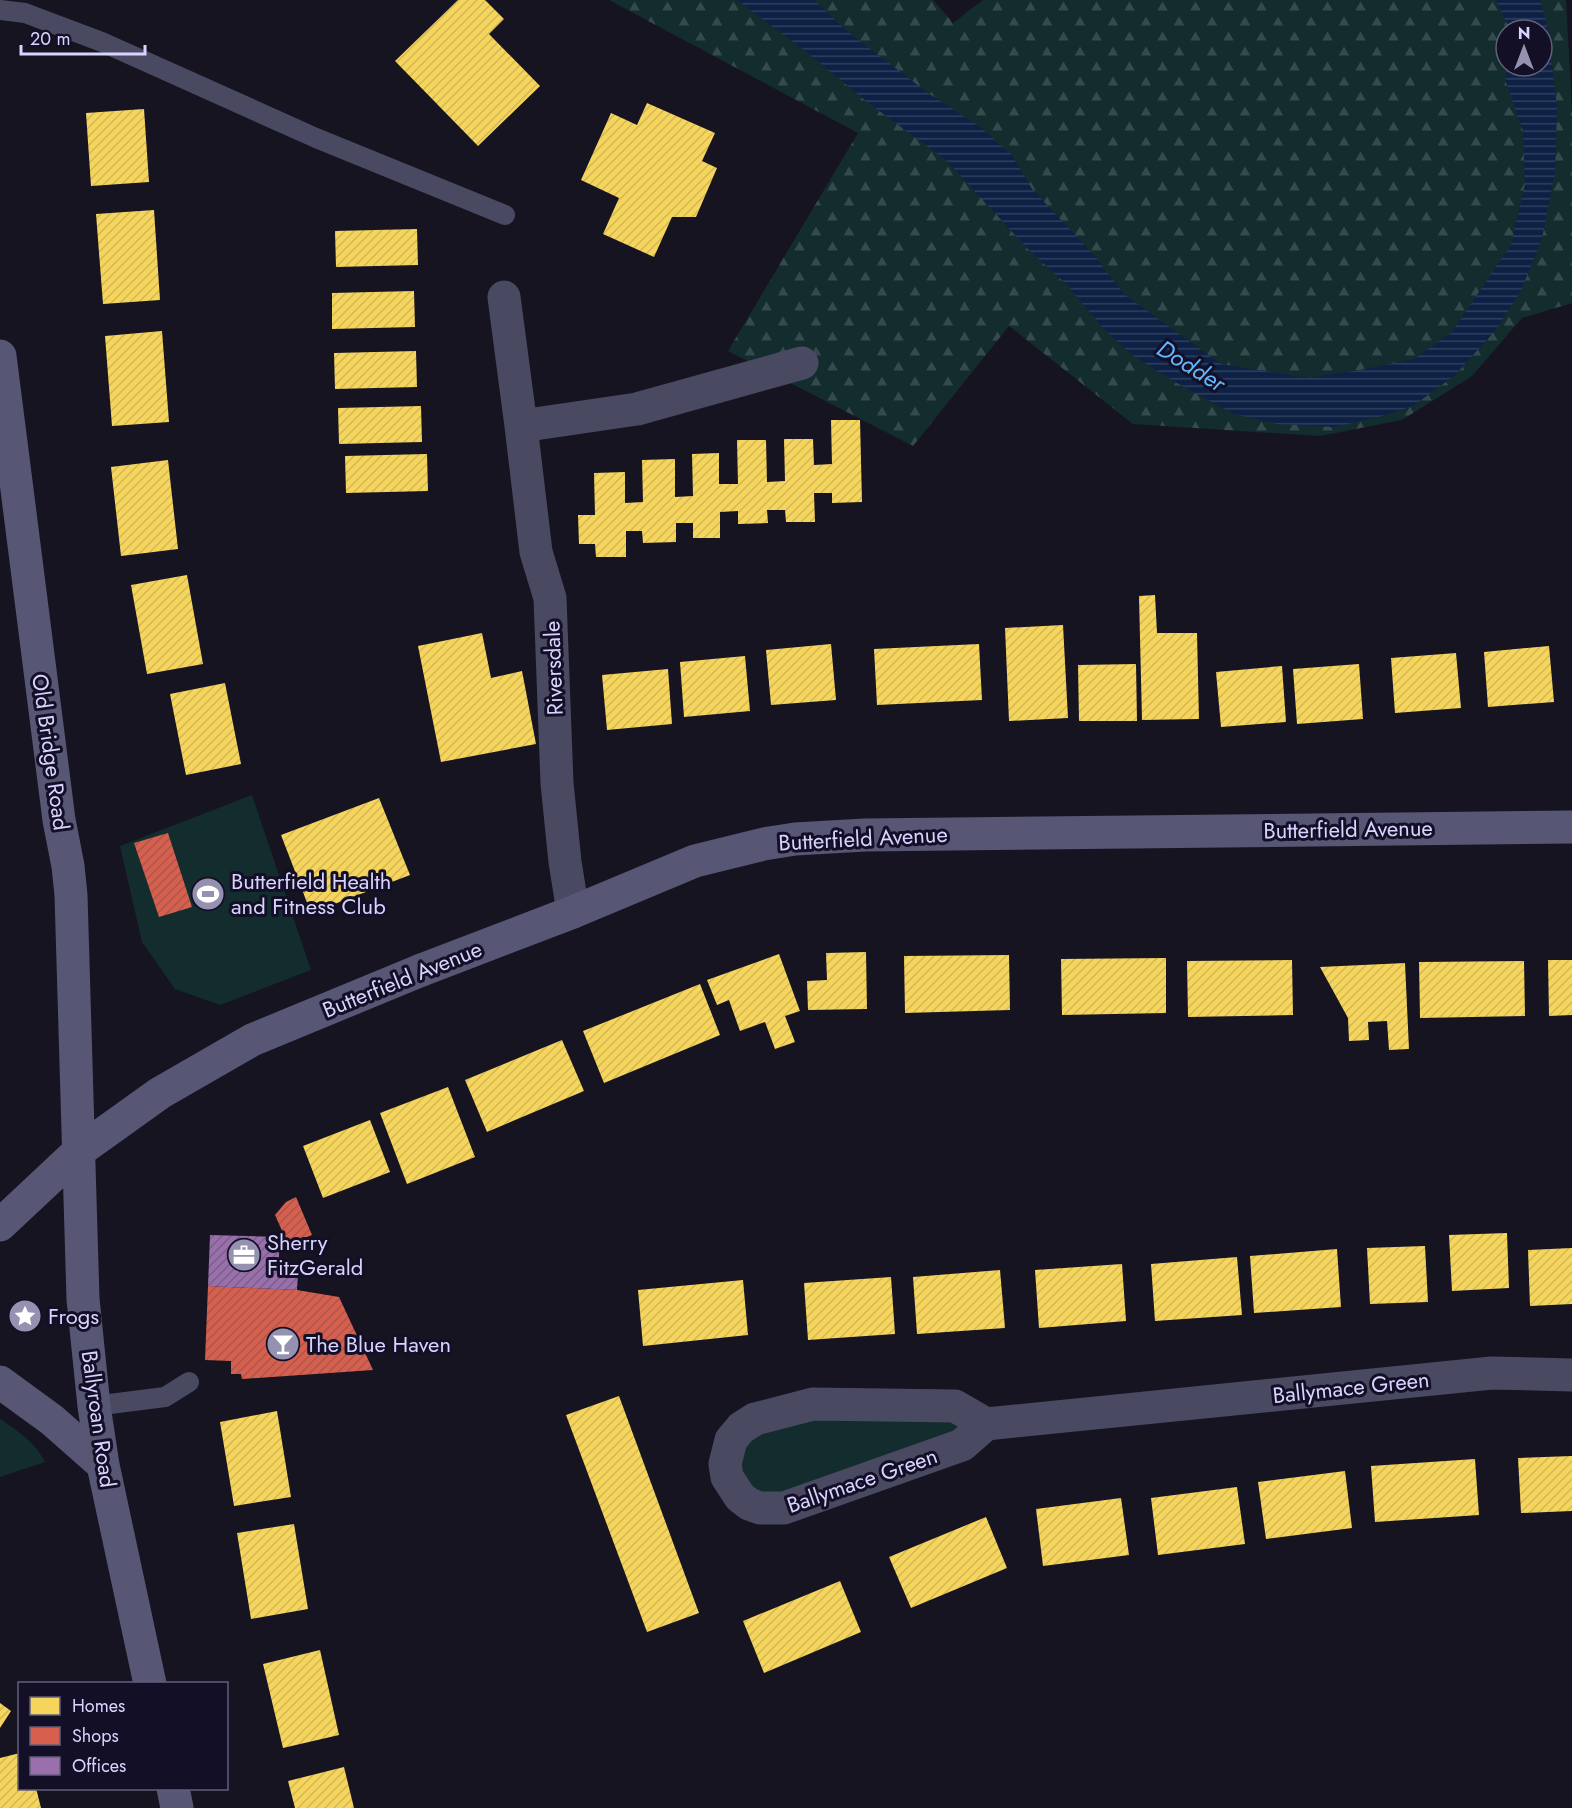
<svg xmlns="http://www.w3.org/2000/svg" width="1572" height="1808" font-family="Jost,sans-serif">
  <defs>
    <pattern id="forest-firs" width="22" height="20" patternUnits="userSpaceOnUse" patternTransform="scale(1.5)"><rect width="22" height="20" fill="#132c2d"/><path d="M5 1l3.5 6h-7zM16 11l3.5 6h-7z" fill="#354a4c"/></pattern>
    <pattern id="water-rules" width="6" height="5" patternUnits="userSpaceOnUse" patternTransform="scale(1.5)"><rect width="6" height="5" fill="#0d2144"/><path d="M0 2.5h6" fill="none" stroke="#304060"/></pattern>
    <pattern id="homes-hatch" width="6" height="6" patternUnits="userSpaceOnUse" patternTransform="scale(1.5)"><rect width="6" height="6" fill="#f6d55c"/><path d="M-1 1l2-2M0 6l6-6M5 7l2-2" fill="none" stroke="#d2b759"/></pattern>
    <pattern id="shops-hatch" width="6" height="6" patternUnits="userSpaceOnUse" patternTransform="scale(1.5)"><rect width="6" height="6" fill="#d6604d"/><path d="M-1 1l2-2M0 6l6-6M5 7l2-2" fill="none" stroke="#a9564d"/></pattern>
    <pattern id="offices-hatch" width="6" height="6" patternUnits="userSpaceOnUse" patternTransform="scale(1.5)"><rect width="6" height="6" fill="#9970ab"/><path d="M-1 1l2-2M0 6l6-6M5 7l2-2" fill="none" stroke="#7a5f8a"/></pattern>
  </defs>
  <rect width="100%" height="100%" fill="#161421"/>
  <!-- grass -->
  <path fill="#132c2d" d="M252,795L311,970L220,1005L175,989L142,942L120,846Z
    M999,1417L766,1498L734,1473L755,1420Z
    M0,1419C17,1430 36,1443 45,1462L0,1477Z"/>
  <!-- forest -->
  <path fill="url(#forest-firs)" fill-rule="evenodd" d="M609,0H933L953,23L983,0H1566L1572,111V303L1522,318L1472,376L1402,420L1320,436L1133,424L1009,326L913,446L728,351L858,133ZM1506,30H1542V66H1506Z"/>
  <!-- water -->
  <path fill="url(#water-rules)" d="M737,0H814L847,31L928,93L980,127L1011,154L1032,189L1093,254L1125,295L1221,364L1308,378L1360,370L1414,359L1451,333L1511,245L1525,184L1523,131L1506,82V66H1542V30H1510L1496,0H1540L1546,20L1557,106L1555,173L1542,238L1521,291L1495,331L1454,376L1413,406L1382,416L1335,427L1277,424L1234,414L1175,382L1132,355L1102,327L1069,287L1028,249L947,161L867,102L808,53Z"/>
  <!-- homes -->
  <path fill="url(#homes-hatch)" d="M458,0H485L504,19L489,34L540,86L478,146L395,61Z
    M647,103L715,133L702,161L717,168L696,217H672L654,257L603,234L619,198L581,180L611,113L637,125Z
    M144,109L149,182L91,186L86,113Z
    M154,210L160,300L103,304L96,214Z
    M417,229L418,265L336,267L335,231Z
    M414,291L415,327L332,329V293Z
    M162,331L169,422L112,426L105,336Z
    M416,351L417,387L335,389L334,353Z
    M421,406L422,442L339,444L338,408Z
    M831,420H860L862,502L832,503V493H814L815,522H786L785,510H767L768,523L738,524V511L720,512V538H693V523H676V542L643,543L642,531H626V557H596L595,544H579L578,515H595L594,473L625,472V503L643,502L642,460L675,459V497L693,496L692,454L719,453V484H738L737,440H766L767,482L785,481L784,439H813L814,465L832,464Z
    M427,454L428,491L346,493L345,456Z
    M168,460L178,549L121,556L111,467Z
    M187,575L203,664L147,674L131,585Z
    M1155,595L1157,633H1197L1199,719L1142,720L1139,596Z
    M1063,625L1068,718L1009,721L1005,628Z
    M482,633L491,678L522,671L536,744L441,762L418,646Z
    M831,644L836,700L771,705L766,650Z
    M979,644L982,700L877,705L874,649Z
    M1549,646L1554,702L1488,707L1484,652Z
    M1456,653L1461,708L1395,713L1391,658Z
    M745,656L750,711L684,717L680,662Z
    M1136,664L1137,721H1079L1078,665Z
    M1359,664L1363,719L1297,724L1293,669Z
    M1282,666L1286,722L1221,727L1216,672Z
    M668,669L672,724L607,730L602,675Z
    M225,683L241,764L186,775L170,694Z
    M379,798L410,875L311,913L281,835Z
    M866,952L867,1009L808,1010L807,981L827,980L826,953Z
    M779,954L800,1011L785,1016L795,1042L775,1049L765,1022L740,1031L729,1000L717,1005L707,980Z
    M1009,955L1010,1010L905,1013L904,956Z
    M1166,958V1013L1062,1015L1061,959Z
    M1292,960L1293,1015L1188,1017L1187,961Z
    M1548,960H1572V1015L1549,1016Z
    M1524,961L1525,1016L1420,1018L1419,962Z
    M1405,963L1409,1049L1389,1050L1387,1021L1368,1022L1369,1040L1349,1041L1348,1018L1320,967Z
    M700,984L720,1035L604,1083L583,1031Z
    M562,1040L584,1091L487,1132L465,1080Z
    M448,1087L475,1157L407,1184L380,1113Z
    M370,1120L390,1172L323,1198L303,1146Z
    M1507,1233L1509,1288L1452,1291L1449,1235Z
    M1425,1246L1428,1302L1370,1304L1367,1248Z
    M1572,1248V1304L1530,1306L1528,1250Z
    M1337,1249L1341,1307L1254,1313L1250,1256Z
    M1237,1257L1242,1315L1155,1321L1151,1264Z
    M1122,1264L1126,1321L1039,1328L1035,1270Z
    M1000,1270L1005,1328L917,1334L913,1277Z
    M891,1277L895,1334L808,1340L804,1283Z
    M743,1280L748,1335L643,1346L638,1290Z
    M619,1396L699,1613L647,1632L566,1415Z
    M277,1411L291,1497L234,1506L220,1422Z
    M1572,1456V1511L1521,1513L1518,1458Z
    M1475,1459L1479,1515L1375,1522L1371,1466Z
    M1345,1471L1352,1528L1266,1539L1258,1482Z
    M1237,1487L1245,1544L1158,1555L1151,1498Z
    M1121,1498L1129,1555L1043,1566L1036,1509Z
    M986,1517L1007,1568L911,1608L889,1557Z
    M294,1524L308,1609L251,1619L237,1533Z
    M840,1581L861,1632L764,1673L743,1621Z
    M320,1650L339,1735L283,1748L263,1664Z
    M0,1703L11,1711L0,1728Z
    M20,1753V1788H36L41,1808H0V1758Z
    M344,1767L354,1808H295L288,1781Z"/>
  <!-- shops -->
  <path fill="url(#shops-hatch)" d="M168,833L192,907L159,917L134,843Z
    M296,1197L312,1235L288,1244L275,1215L286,1202Z
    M208,1286L297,1290L339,1297L373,1370L242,1379L241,1374H231V1361L205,1360Z"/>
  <!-- offices -->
  <path fill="url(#offices-hatch)" d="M210,1235L280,1237L278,1272L298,1273L297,1290L208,1286Z"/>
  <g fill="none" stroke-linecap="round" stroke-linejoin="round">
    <!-- service -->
    <path stroke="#4a4962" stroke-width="20" d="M0,10L25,13L102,42L316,138L505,215
      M94,1406L165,1397L189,1382"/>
    <!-- minor -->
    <path stroke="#4a4962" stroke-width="33" d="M504,297L521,426
      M573,912L565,862L557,783L550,598L536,552L521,426L637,409L802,363
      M986,1424L955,1406L813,1404L755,1419L741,1428L731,1440L725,1464L727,1477L740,1497L749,1504L760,1508H784L962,1445L986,1424L1492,1373L1572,1375"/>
    <!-- secondary -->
    <path stroke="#575674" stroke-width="33" d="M0,356L59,820L68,866L71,895L83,1299L94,1406L103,1465L150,1684
      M0,1225L79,1151L160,1093L252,1040L419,971L573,912L695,861L764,844L795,839L865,835L1572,827
      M0,1382L52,1420L103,1465
      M173,1788L177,1808"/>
  </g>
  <!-- icons -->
  <defs>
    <g id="stadium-disc" transform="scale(1.725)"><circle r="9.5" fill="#9591b1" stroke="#130f26"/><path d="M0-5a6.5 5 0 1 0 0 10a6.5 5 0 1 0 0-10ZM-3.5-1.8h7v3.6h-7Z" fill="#fff"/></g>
    <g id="office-disc" transform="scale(1.725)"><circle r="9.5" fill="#9591b1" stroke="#130f26"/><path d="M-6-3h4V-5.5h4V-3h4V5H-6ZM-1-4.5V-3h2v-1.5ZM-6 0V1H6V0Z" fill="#fff"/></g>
    <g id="sight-disc" transform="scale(1.725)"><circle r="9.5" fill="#9591b1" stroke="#130f26"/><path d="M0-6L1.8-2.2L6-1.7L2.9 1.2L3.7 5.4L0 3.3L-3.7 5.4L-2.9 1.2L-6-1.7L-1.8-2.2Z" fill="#fff"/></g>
    <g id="bar-disc" transform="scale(1.725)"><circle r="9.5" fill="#9591b1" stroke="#130f26"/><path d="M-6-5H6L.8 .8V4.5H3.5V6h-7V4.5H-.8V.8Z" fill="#fff"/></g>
  </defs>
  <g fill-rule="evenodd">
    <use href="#stadium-disc" x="208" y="894"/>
    <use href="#office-disc" x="244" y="1255"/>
    <use href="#sight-disc" x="25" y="1316"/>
    <use href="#bar-disc" x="283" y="1344"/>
  </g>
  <g text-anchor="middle" stroke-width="6" stroke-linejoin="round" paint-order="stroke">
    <!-- street labels -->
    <g font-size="22" fill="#d9d4ff" stroke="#130f26">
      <text transform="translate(553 668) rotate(-92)" y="8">Riversdale</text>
      <text transform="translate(51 752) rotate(82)" y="8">Old Bridge Road</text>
      <text transform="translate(1348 829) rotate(-1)" y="8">Butterfield Avenue</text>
      <text transform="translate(863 838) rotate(-3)" y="8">Butterfield Avenue</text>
      <text transform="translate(402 979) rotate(-22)" y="8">Butterfield Avenue</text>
      <text transform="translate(1351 1387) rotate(-6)" y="8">Ballymace Green</text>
      <text transform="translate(99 1419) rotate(82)" y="8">Ballyroan Road</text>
      <text transform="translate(862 1480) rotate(-19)" y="8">Ballymace Green</text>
    </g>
    <!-- poi labels -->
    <g font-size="22" fill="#d9d4ff" stroke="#130f26" text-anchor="start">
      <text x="231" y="889">Butterfield Health<tspan x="231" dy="25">and Fitness Club</tspan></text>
      <text x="267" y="1250">Sherry<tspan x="267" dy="25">FitzGerald</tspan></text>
      <text x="48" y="1324">Frogs</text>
      <text x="306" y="1352">The Blue Haven</text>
    </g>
    <!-- water labels -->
    <g font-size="24" font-style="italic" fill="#62b6ff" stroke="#130f26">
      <text transform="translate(1191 366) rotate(32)" y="8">Dodder</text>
    </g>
  </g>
  <!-- legend -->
  <rect x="18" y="1682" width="210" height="108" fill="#130f26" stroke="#625e7d" stroke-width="1.5"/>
  <rect x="30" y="1697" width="30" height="18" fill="#f6d55c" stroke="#625e7d" stroke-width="1.5"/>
  <text x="72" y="1712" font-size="18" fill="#d9d4ff">Homes</text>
  <rect x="30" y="1727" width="30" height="18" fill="#d6604d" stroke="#625e7d" stroke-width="1.5"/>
  <text x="72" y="1742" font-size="18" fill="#d9d4ff">Shops</text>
  <rect x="30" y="1757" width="30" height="18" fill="#9970ab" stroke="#625e7d" stroke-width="1.5"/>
  <text x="72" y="1772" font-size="18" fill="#d9d4ff">Offices</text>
  <!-- north arrow -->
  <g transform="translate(1524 48)"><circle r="28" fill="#130f26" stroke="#625e7d" stroke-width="1.5"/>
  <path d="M0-4.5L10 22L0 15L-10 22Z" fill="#9591b1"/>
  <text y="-9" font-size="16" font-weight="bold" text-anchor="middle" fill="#d9d4ff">N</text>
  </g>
  <!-- scale -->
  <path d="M21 45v9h124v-9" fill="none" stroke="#d9d4ff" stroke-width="3"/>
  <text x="30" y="45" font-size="18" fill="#d9d4ff" stroke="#130f26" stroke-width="4.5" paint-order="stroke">20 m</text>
</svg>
